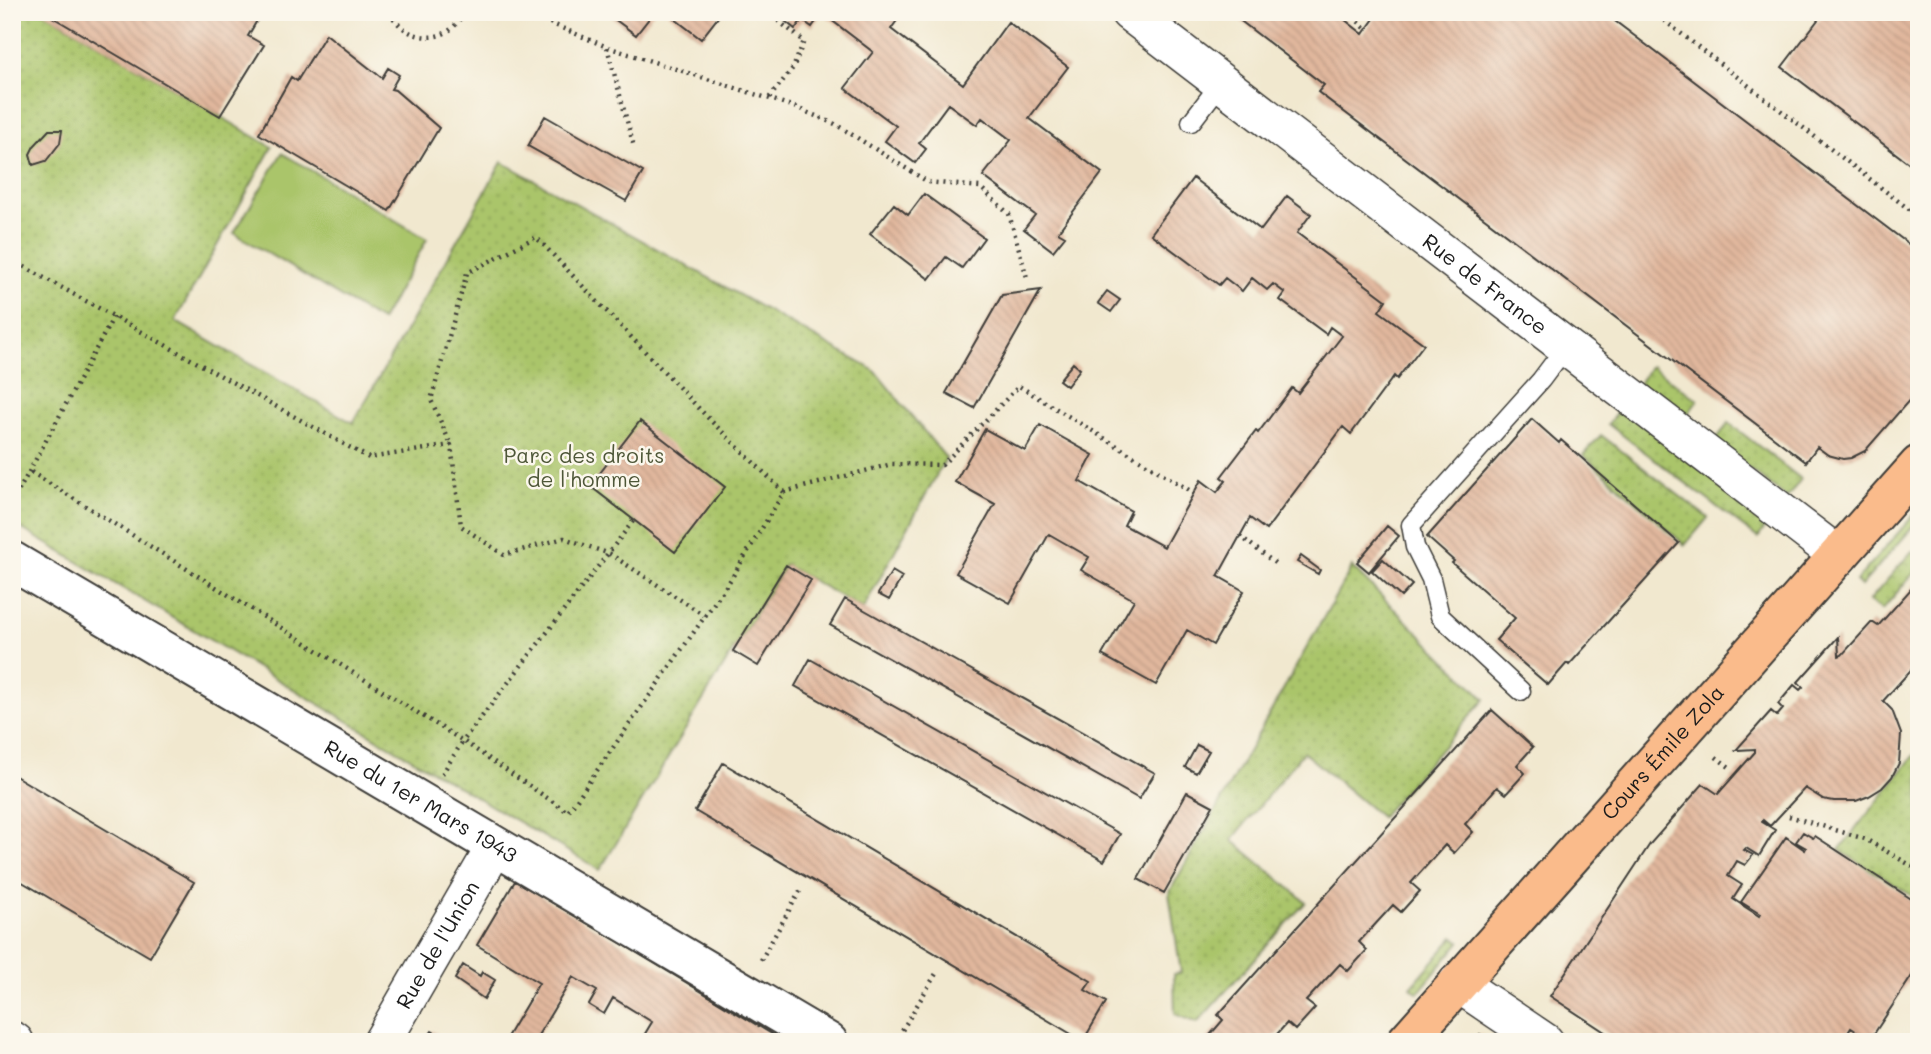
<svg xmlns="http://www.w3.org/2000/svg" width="1931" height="1054" font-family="Mali,sans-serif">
  <defs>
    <pattern id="park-dots" width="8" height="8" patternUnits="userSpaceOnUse" patternTransform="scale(1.75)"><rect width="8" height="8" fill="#aac56b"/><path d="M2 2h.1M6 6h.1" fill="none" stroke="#92a95c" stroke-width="1.8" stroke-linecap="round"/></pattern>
    <pattern id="building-back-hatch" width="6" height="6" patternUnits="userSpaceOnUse" patternTransform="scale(1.75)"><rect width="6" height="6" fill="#e1b79d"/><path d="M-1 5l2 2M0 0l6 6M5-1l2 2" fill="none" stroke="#c09d87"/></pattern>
  </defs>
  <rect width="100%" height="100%" fill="#fbf7ec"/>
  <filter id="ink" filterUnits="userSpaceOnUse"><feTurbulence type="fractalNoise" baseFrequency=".0143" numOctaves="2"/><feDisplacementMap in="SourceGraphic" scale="14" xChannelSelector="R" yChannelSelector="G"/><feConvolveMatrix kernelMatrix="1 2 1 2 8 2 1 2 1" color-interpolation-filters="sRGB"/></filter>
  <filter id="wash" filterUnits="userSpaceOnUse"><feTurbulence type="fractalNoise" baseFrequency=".00686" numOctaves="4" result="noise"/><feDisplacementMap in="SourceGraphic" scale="28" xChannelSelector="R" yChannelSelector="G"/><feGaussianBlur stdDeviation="1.57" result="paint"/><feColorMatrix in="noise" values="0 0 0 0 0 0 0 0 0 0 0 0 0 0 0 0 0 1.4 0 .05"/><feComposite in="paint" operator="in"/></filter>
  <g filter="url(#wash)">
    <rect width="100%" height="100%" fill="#f1e8cf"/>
    <!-- grass -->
    <path fill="#aac56b" stroke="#637044" stroke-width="2" d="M282,153L427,239L381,321L234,233Z"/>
    <!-- park -->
    <path fill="url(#park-dots)" stroke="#637044" stroke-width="2" d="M12,12H44L272,147L175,321L353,423L502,162L875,371L946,458L863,609L785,565L600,870L12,523Z
      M1651,366L1698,400L1684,419L1638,384Z
      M1622,406L1770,520L1758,538L1608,424Z
      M1729,423L1801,479L1787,498L1714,442Z
      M1601,435L1708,518L1685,545L1583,455Z
      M1919,509V520L1861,586L1856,581Z
      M1912,551L1919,556V567L1882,610L1869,601Z
      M1352,567L1485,699L1381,817L1303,752L1232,840L1306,902L1197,1023L1175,1014L1174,974L1181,973L1169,893Z
      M1918,750L1919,751V900L1839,850Z
      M1454,937L1460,942L1418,993L1411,987Z"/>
    <g id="blocks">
      <!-- building -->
      <path fill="url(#building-back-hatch)" d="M44,12H262L248,36L264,45L220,116Z
        M605,12H654L636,35Z
        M666,12H722L701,39Z
        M791,12H903L891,29L963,84L1008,22L1068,67L1029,118L1102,173L1058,232L1065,236L1053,251L1024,229L1035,215L983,176L1011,140L982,118L977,125L948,104L919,143L926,149L915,163L885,141L896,126L845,88L873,52L822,13L812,27L802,20L795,29L785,21Z
        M1229,12H1335L1363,34L1379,12H1603L1919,252V389L1865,451L1851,458L1843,459L1828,455L1817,447L1806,462L1318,92L1324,85Z
        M1824,12H1919V155L1911,165L1782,67Z
        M326,34L382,78L388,68L399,75L391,89L395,90L439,128L389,211L259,134L291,77L297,81Z
        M545,116L643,172L626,201L528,146Z
        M49,130H62L60,143L46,161L33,165L30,154L34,146Z
        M1193,178L1261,230L1287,196L1311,214L1297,233L1386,300L1379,311L1424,344L1397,379L1394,376L1351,434L1343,427L1266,530L1250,518L1218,576L1244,591L1213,645L1187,630L1156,685L1102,655L1134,600L1081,570L1089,557L1049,534L1010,603L956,573L995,504L955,482L985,429L1025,451L1040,425L1093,455L1079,481L1131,511L1124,525L1164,547L1201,480L1217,492L1226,481L1221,477L1256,431L1258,433L1292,388L1298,393L1342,336L1330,327L1326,334L1280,300L1285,293L1273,284L1267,290L1252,278L1242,291L1225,278L1219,285L1151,234Z
        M924,194L984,238L962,268L946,257L929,279L870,234L894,204L908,215Z
        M1041,290L974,408L946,393L1002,295Z
        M1107,291L1120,300L1111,312L1098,303Z
        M1073,363L1080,369L1067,386L1059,380Z
        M1532,419L1559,443L1561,440L1679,543L1569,665L1567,663L1548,685L1496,640L1515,618L1452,563L1454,561L1427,537Z
        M640,421L725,487L675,552L590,486Z
        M1387,526L1399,536L1369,572L1357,562Z
        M1301,556L1320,570L1318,574L1297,562Z
        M1383,559L1412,585L1401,597L1372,571Z
        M786,565L811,580L758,666L733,651Z
        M892,571L902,577L889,600L878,594Z
        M1919,580V661L1883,701L1892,710L1901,734L1899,763L1892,777L1882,788L1869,796L1856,801H1834L1823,799L1805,788L1770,826L1763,820L1762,822L1775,830L1759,856L1746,848L1744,850L1753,855L1745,865L1737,861L1728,876L1742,885L1733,899L1759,916L1760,914L1741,902L1786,837L1805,850L1806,848L1796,842L1803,832L1813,838L1815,836L1919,904V965L1870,1040L1851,1028L1842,1042H1620L1550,996L1650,844L1703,784L1718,794L1755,752V749L1736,750L1771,711L1777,716L1783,709L1778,704L1794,685L1800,690L1803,687L1798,682L1838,637L1839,656L1842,655L1872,622L1878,626Z
        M845,599L1155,773L1139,799L830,625Z
        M810,659L1120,834L1104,861L795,686Z
        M1492,710L1533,747L1517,765L1525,773L1506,794L1497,787L1465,824L1473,832L1454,853L1445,845L1411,883L1420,891L1401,912L1393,905L1359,942L1367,950L1348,971L1340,964L1306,1001L1315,1008L1295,1030L1287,1023L1270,1042H1204L1223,1020L1218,1015Z
        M1197,745L1209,751L1196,773L1185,767Z
        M723,763L1091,981L1085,990L1106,1002L1083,1041L695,811Z
        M12,774L194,882L150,957L12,876Z
        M1187,792L1213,806L1164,893L1138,879Z
        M515,881L624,945L785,1042H640L652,1022L613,998L604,1014L589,1005L597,991L573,977L534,1042H504L539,983L477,945Z
        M463,965L480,976L482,972L495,980L484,999L455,979Z
        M432,1031L446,1039L445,1042H432L427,1039Z
        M1480,1034L1492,1042H1472Z"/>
    </g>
  </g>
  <g filter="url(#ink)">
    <use href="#blocks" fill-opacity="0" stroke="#3c3b37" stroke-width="2"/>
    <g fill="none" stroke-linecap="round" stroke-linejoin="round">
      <!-- service casing -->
      <g stroke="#3c3b37" stroke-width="21">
        <path id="service" d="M1191,122L1221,83
          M1521,691L1440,616L1431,579L1415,547L1411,525L1541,380L1565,348"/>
      </g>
      <!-- minor casing -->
      <g stroke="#3c3b37" stroke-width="40">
        <g id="minor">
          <path id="s1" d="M1129,12L1839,556"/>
          <path d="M1457,983L1545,1042"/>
          <path d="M12,1040L15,1042"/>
          <path id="s2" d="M382,1042L495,847"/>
        </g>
      </g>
      <!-- tertiary casing -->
      <g stroke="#3c3b37" stroke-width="42">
        <g id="tertiary">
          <path id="s3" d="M12,561L828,1042"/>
        </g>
      </g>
      <!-- primary casing -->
      <g stroke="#3c3b37" stroke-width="42">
        <g id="primary">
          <path id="s4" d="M1406,1042L1919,465"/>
        </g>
      </g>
      <!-- path -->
      <path stroke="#3c3b37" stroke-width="4.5" stroke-dasharray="2 5" stroke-linecap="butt" d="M390,12C405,43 450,47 463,12
        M524,12L607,47L792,106L835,124L928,182L980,187L1009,214L1028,281
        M767,12L804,41L793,68L769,98
        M1348,12L1366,29
        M1653,12L1919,217
        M607,47L634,147
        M12,260L369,458L451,445L461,526L504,555L564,538L610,554L704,615
        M31,472L463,741L568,812L731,579L784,492L711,421L536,237L467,273L431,400L451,445
        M784,492L892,464L942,465L1019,386L1194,493
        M12,503L114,316
        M1240,536L1276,564
        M1716,757L1732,769
        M442,774L463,741L634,520
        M1789,816L1865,839L1919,870
        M761,960L800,891
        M895,1042L937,972"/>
      <!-- service -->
      <use href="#service" stroke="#fff" stroke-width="18"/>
      <!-- minor -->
      <use href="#minor" stroke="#fff" stroke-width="37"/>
      <!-- tertiary -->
      <use href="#tertiary" stroke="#fff" stroke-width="38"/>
      <!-- primary -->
      <use href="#primary" stroke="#fabb8b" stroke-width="38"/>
    </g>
  </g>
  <g text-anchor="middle" stroke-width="5" stroke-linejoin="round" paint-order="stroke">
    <!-- street labels -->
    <g font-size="21" fill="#1c1c1c" stroke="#fbf7ec">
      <text dy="7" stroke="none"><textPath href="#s1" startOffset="448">Rue de France</textPath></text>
      <text dy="7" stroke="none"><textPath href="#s4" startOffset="387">Cours Émile Zola</textPath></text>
      <text dy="7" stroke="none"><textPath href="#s3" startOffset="474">Rue du 1er Mars 1943</textPath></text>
      <text dy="7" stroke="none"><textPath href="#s2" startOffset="112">Rue de l'Union</textPath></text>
    </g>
    <!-- park labels -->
    <g font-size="21" fill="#4e5738" stroke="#fbf7ec">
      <text x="584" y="463">Parc des droits<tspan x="584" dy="24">de l'homme</tspan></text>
    </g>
  </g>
  <!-- margin -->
  <rect width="1931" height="1054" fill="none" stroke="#fbf7ec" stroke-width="42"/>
</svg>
